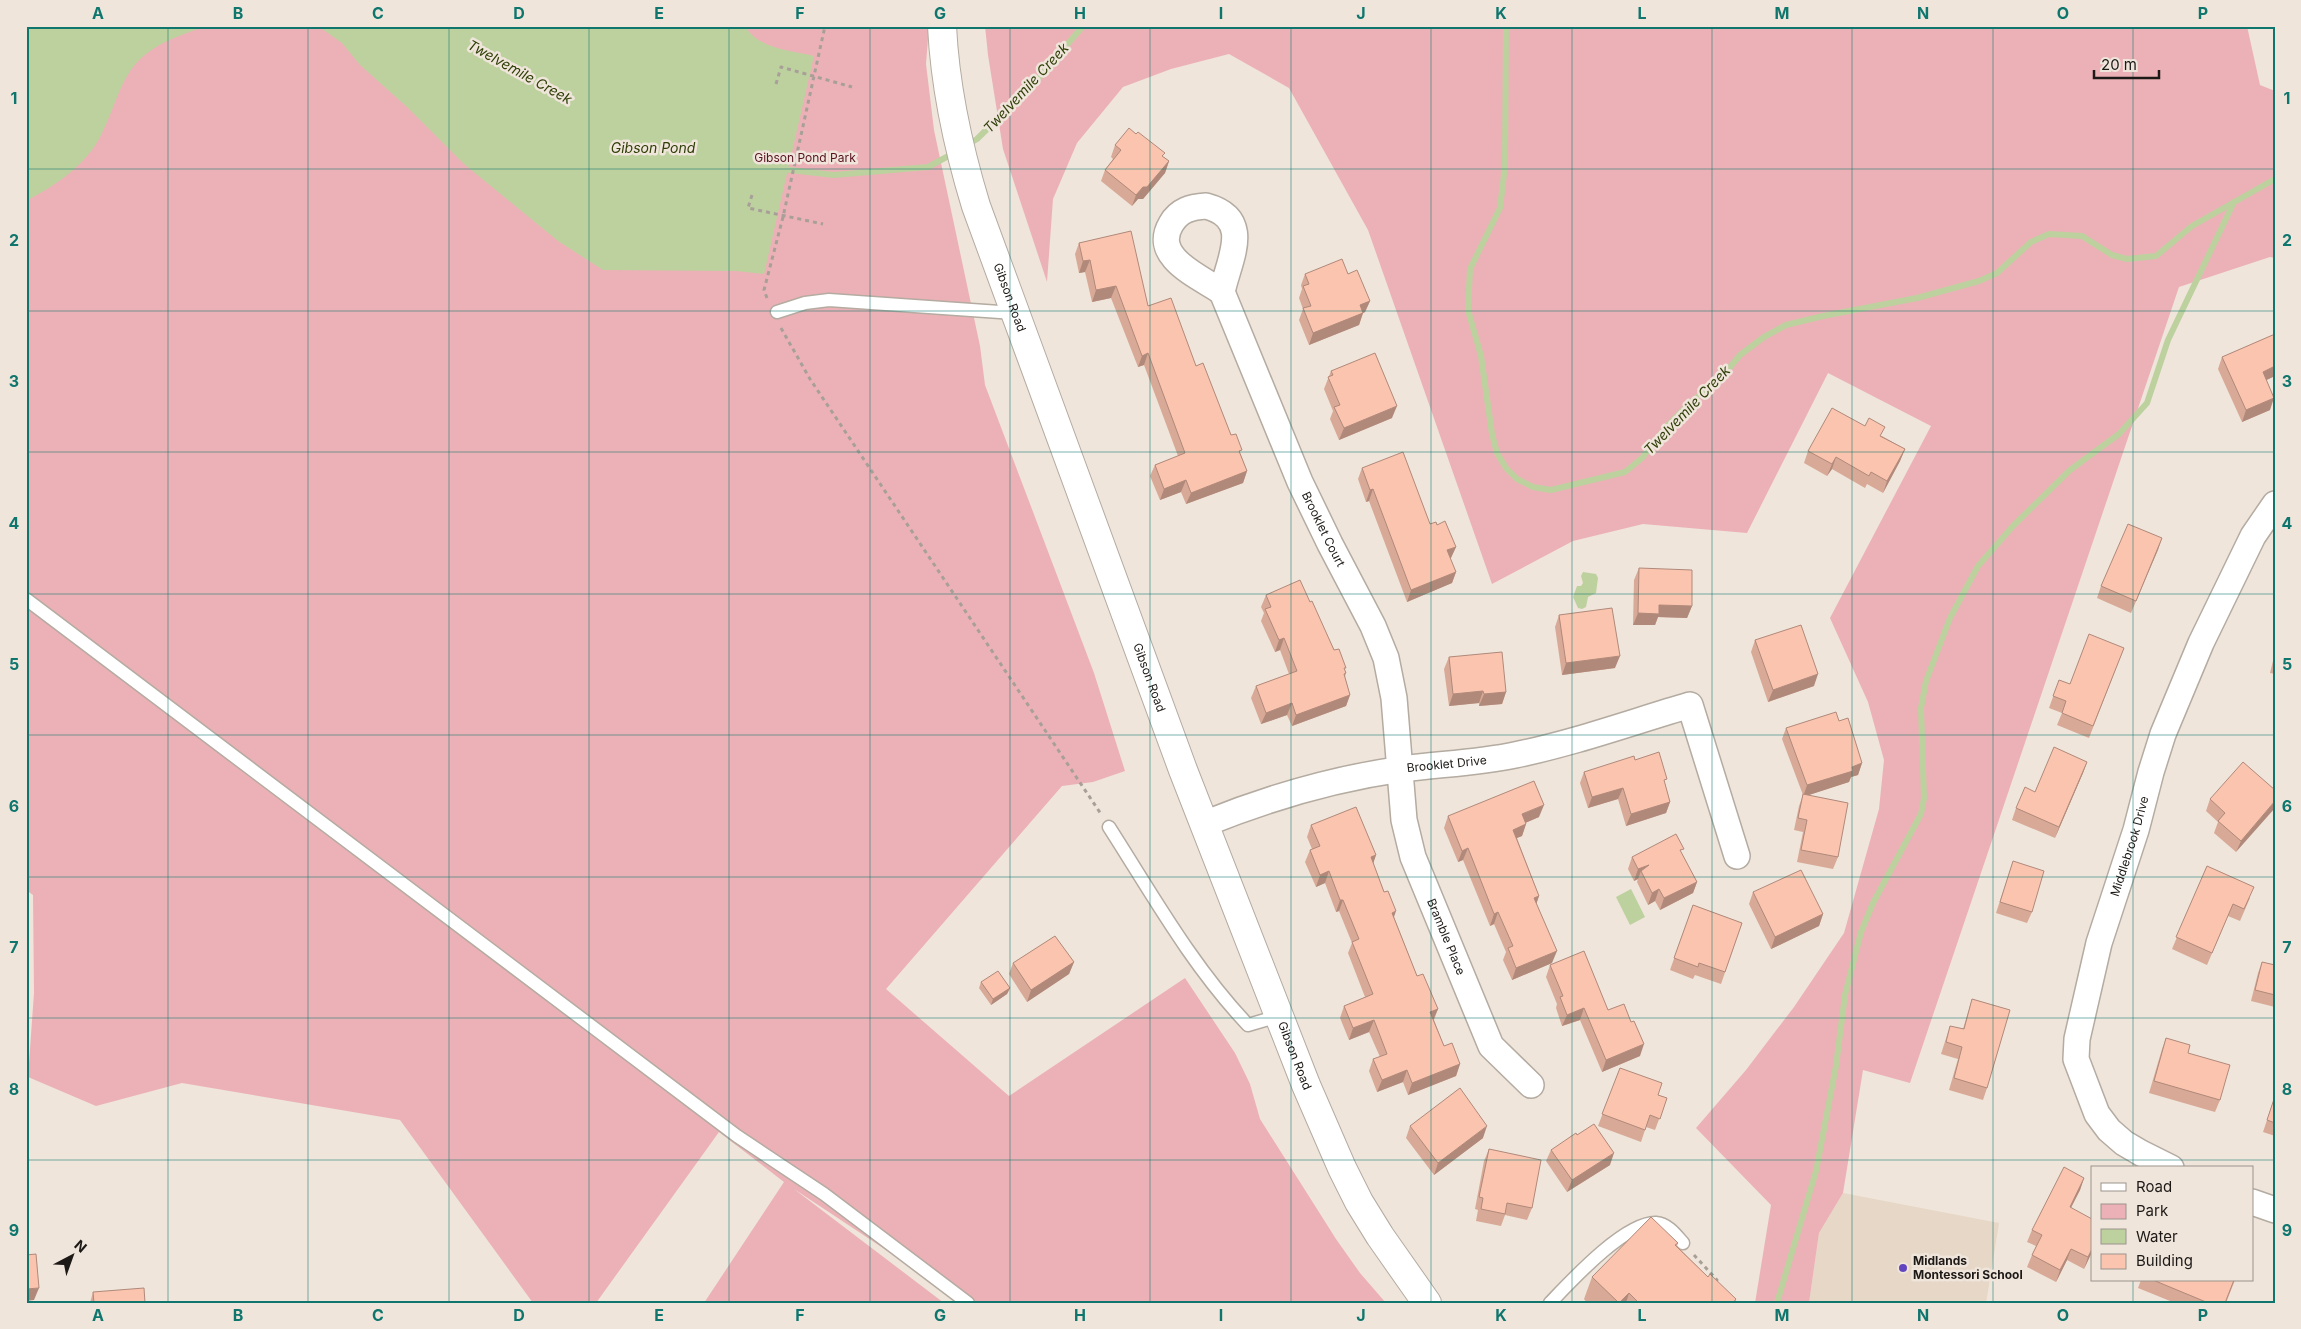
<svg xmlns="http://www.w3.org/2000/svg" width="2301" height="1329" font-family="Inter,sans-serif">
  <rect width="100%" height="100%" fill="#efe5db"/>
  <!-- built -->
  <path fill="#e6d7c7" d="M1843,1193L1999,1223L1986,1303H1809L1819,1233Z"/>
  <!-- green -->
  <path fill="#ecb1b6" d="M26,26H929L926,64L934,130L980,346L985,385L1094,673L1125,771L1093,782L1062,786L886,989L1009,1096L1185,978L1235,1053L1250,1084L1260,1119L1336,1239L1360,1273L1386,1303H966L794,1189L944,1303H704L784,1182L719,1132L596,1303H533L400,1120L182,1083L96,1106L28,1077L34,993L33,895L26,890Z
    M985,26H2247L2260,85L2275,91V258L2270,257L2179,287L1910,1083L1863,1070L1843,1193L1819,1233L1809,1303H1755L1771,1205L1696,1128L1746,1070L1794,1007L1844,933L1879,809L1884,760L1868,702L1830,618L1931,426L1828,373L1747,533L1643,524L1573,541L1492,584L1368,230L1289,88L1229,54L1171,69L1123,87L1077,143L1053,199L1047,282L1003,149L988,55Z"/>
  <!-- water -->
  <path fill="#bdd19f" d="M26,26H205C185,34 164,40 146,54C121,73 116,106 102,133C88,164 55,186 26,201Z
    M318,26H745C758,49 790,50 814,56L764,274L736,271L603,270L558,241L464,164L407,107L360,65L342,43Z
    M1583,572L1596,574L1598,578L1596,593L1588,597L1586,607L1582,609L1578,608L1573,597L1577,586H1581L1583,583L1581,576Z
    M1631,889L1645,917L1630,925L1616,897Z"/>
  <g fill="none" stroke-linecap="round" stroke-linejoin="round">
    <!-- stream -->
    <path stroke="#bdd19f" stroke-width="6" d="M1506,26L1505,166L1500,208L1470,269L1468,310L1481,356L1492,434L1497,453L1506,468L1517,479L1533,487L1551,490L1625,472L1642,458L1666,427L1690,403L1721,378L1740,355L1764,337L1786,325L1823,316L1917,298L1979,281L1997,273L2031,242L2049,234L2082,236L2112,255L2127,259L2156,256L2192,226L2275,179
      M967,145L977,139L1035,82L1083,26
      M781,169L834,175L928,167L954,153
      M1777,1303L1816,1171L1836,1066L1845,995L1861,932L1873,903L1921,814L1924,798L1921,708L1926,681L1950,618L1978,566L2013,526L2070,470L2119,434L2147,403L2168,340L2234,202"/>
    <!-- service casing -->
    <g stroke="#b4aba1" stroke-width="15">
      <path id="service" d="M777,312L805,303L829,300L1014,313
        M26,599L737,1136L824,1194L968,1303
        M1109,827C1152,894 1192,966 1248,1025L1279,1016
        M1550,1303C1571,1281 1625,1222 1656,1223C1668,1224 1676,1235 1683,1243"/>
    </g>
    <!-- minor casing -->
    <g stroke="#b4aba1" stroke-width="28">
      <g id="minor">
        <path d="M1206,206C1254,219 1229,259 1222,292C1201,277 1151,258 1171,224C1179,210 1191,207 1206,206Z"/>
        <path id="s1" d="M1222,292L1300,482L1330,544L1373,626L1386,658L1394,698L1404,820L1413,857L1491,1046L1531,1085"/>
        <path id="s2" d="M1204,824C1268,798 1333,779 1402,769C1439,764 1478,763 1515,755C1574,743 1632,722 1690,705L1737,856"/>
        <path id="s3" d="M2171,1168L2141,1153L2124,1143L2109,1130L2097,1114L2076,1059L2077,1039L2099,943L2136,830L2151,772L2163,734L2201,643L2253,536L2275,504"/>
        <path d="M2252,1202L2275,1210"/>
      </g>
    </g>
    <!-- tertiary casing -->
    <g stroke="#b4aba1" stroke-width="30">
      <g id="tertiary">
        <path id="s4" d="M942,26C945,87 958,147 976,206L1183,770L1306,1085L1342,1168L1359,1202L1380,1236L1427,1303"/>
      </g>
    </g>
    <!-- path -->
    <path stroke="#a8a098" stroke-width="3" stroke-dasharray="4 4" stroke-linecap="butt" d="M776,84L781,67L852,87
      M752,195L748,208L823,224
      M767,298L764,290L783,217L825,26
      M781,328L810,379L1101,814
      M1694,1255L1717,1280L1715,1283"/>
    <!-- service -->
    <use href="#service" stroke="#fff" stroke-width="12"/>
    <!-- minor -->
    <use href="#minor" stroke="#fff" stroke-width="25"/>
    <!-- tertiary -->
    <use href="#tertiary" stroke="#fff" stroke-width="28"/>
  </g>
  <!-- wall -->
  <path fill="#d8a996" d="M1115,145L1164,157L1169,161L1165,173L1143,199H1138L1132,206L1101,181L1105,170L1113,159L1111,157Z
    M1079,243L1148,306L1196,366L1241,455L1247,471L1243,483L1186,504L1181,492L1160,500L1150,476L1155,465L1178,456L1144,365L1138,367L1111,298L1092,302L1085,272L1079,273L1075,254Z
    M1305,274H1348L1370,301L1365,312L1363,313L1359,325L1309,345L1299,320L1303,309L1299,298L1302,289L1301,285Z
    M2275,334V376L2266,380L2270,410L2242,422L2218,369L2222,357Z
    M1331,371L1392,418L1339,440L1330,419L1333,411L1324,389Z
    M1882,436L1905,449L1900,461L1883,493L1867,484L1865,488L1832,469L1827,476L1804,463L1808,451Z
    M1362,468L1430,524L1437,525L1456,547L1450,559L1456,572L1452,583L1407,602L1369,501L1366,502L1358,479Z
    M2162,538L2131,613L2097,598L2101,586Z
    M1639,568L1692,606L1687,618L1658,617L1655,625H1633L1634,580Z
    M1266,595L1310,602L1346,673L1345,677L1350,695L1346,706L1292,726L1287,715L1261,724L1251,698L1256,686L1289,674L1280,650L1275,652L1261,621L1264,613L1261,607Z
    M1559,615L1615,668L1562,675L1555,627Z
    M1755,640L1814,686L1768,702L1751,652Z
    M2124,648L2089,738L2057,725L2062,713L2049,708L2059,680L2070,684Z
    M2275,653V674L2270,673Z
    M1449,657L1506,692L1502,704L1479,706V703L1449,706L1444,669Z
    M1786,728L1862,763L1858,775L1851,777L1849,782L1808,795L1838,857L1833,869L1797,862L1803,832L1794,830L1799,806L1803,795L1782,739Z
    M1635,760L1665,784L1670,802L1666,813L1626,826L1618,799L1588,808L1580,783L1584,772Z
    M2087,762L2083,773L2055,838L2012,820L2016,808L2035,792Z
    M2275,790L2236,852L2214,833L2218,822L2206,811L2210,799Z
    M1448,816L1539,817L1525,823L1526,824L1522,836L1517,838L1539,896L1536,904L1552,963L1512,980L1503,960L1506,952L1494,924L1490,926L1463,860L1458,862L1444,828Z
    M1311,825L1376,855L1373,863L1417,976L1438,1009L1434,1020L1444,1046L1460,1064L1456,1076L1408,1095L1403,1082L1377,1092L1369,1071L1373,1059L1380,1057L1369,1032L1349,1040L1340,1018L1344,1006L1365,997L1348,953L1352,943L1339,911L1336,912L1325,883L1316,887L1305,862L1310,850L1312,849L1307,837Z
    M1682,854L1697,882L1693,893L1660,910L1655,901L1648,905L1637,882L1638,879L1634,881L1628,869L1632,857Z
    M2013,861L2032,912L2027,923L1996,913Z
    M2207,866L2250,898L2240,921L2228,916L2207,965L2172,949Z
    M1753,892L1823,914L1819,926L1771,949L1749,904Z
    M1693,905L1742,923L1721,984L1695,975L1693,979L1670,970Z
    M1074,962L1069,974L1027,1002L1009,974L1013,963Z
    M2262,962L2275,965V1007L2251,1001L2258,973Z
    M1550,965L1640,1056L1602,1072L1580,1020L1562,1026L1556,1008L1557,1004L1546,977Z
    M981,982L1010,988L1007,994L991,1005L979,988Z
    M1972,999L1987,1088L1983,1100L1949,1090L1958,1059L1941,1054L1950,1026L1963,1029Z
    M2166,1038L2188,1053L2220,1100L2215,1112L2149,1093L2162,1049Z
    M1620,1068L1658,1095L1667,1098L1655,1130L1646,1127L1641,1142L1598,1126Z
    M2275,1096V1136L2263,1132Z
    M1410,1126L1483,1138L1434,1175L1406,1138Z
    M1577,1135L1610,1165L1567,1192L1546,1161L1551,1150Z
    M1489,1149L1532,1208L1527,1220L1505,1215L1501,1226L1476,1221L1478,1210L1475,1209L1484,1161Z
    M2084,1178L2080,1190L2071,1208L2092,1252L2084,1269L2067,1260L2056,1282L2027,1267L2032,1255L2036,1246L2027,1242L2032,1230Z
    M1678,1243L1677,1246L1708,1277L1736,1299L1735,1303H1587L1584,1299L1592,1277Z
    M2141,1280H2235L2226,1303H2175L2138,1288Z
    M93,1292L145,1303H90Z"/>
  <!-- shaded-wall -->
  <path fill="#b0897a" d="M1169,161L1165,173L1143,199H1138L1132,206L1136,195L1143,187Z
    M1090,260L1085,272L1079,273L1083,261Z
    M1116,286L1111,298L1092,302L1096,290Z
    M1370,301L1365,312L1363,313L1359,325L1309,345L1313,333L1360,305Z
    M1148,353L1144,365L1138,367L1142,356Z
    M2275,366V376L2258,384L2263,372Z
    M2274,398L2270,410L2242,422L2246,410Z
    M1397,406L1392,418L1339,440L1344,428Z
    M1905,449L1900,461L1883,493L1887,481Z
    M1836,457L1832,469L1827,476L1832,464Z
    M1247,471L1243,483L1186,504L1191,493Z
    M1186,480L1181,492L1160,500L1164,489Z
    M1373,489L1369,501L1366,502L1370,490Z
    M2162,538L2158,550L2131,613L2136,601Z
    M1456,547L1451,558L1443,562L1447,550Z
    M1456,572L1452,583L1407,602L1411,590Z
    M1659,605L1692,606L1687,618L1658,617L1655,625H1633L1638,613Z
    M1284,638L1280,650L1275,652L1279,640Z
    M1620,656L1615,668L1562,675L1566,663Z
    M1818,674L1814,686L1768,702L1773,690Z
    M1483,691L1479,703L1449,706L1453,694Z
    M1506,692L1502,704L1479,706L1484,694Z
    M1350,695L1346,706L1292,726L1296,715Z
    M1292,703L1287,715L1261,724L1266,713Z
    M2087,762L2083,773L2055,838L2059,827Z
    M1862,763L1858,775L1851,777L1849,782L1803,797L1807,785Z
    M1623,788L1618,799L1588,808L1592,797Z
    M2275,801V808L2236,852L2241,841Z
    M1670,802L1666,813L1626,826L1631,814Z
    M1544,805L1539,817L1518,826L1522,814Z
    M1526,824L1522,836L1509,841L1513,830Z
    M1468,848L1463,860L1458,862L1462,851Z
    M1376,855L1372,867L1371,857Z
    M1649,865L1641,871L1638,879L1634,881L1638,869Z
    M1329,871L1325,883L1316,887L1320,875Z
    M1697,882L1693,893L1660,910L1664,898Z
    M1659,889L1655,901L1648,905L1652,893Z
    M1539,896L1535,908L1534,898Z
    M1340,900H1343L1339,911L1336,912Z
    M1396,911L1392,923V913Z
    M1498,912L1494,924L1490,926L1494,914Z
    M1823,914L1819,926L1771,949L1775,937Z
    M1557,951L1552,963L1512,980L1516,968Z
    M1074,962L1069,974L1027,1002L1031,990Z
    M1010,988L1007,994L991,1005L993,999Z
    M1584,1008L1580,1020L1562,1026L1567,1015Z
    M1438,1009L1433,1020L1430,1012Z
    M1374,1020L1369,1032L1349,1040L1353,1028Z
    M1644,1044L1640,1056L1602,1072L1606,1060Z
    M1460,1064L1456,1076L1408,1095L1412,1083Z
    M1407,1070L1403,1082L1377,1092L1382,1080Z
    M1487,1126L1483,1138L1434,1175L1438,1163Z
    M1614,1153L1610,1165L1567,1192L1572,1180Z
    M2084,1178L2080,1190L2065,1219L2070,1207Z
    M2071,1249L2067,1260L2056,1282L2060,1270Z
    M2092,1249V1252L2084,1269L2088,1257Z
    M39,1288L34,1300L26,1301V1289Z
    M1629,1293L1626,1303H1619Z"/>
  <!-- building -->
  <path fill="#fbc4af" stroke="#b0897a" d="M1129,128L1136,134L1138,132L1165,153L1162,156L1169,161L1147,187H1143L1136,195L1105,170L1121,150L1115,145Z
    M1131,231L1148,306L1171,298L1196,366L1203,363L1231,435L1236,434L1242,450L1239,451L1247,471L1191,493L1186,480L1164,489L1155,465L1185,453L1148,353L1142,356L1116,286L1096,290L1090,260L1083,261L1079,243Z
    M1342,259L1348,274L1357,270L1370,301L1360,305L1363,313L1313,333L1303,308L1311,306L1303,286L1309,284L1305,274Z
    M2275,334V366L2263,372L2274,398L2246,410L2222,357Z
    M1375,353L1397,406L1344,428L1334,407L1340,405L1328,377L1333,375L1331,371Z
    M1832,408L1865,426L1869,418L1885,427L1880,436L1905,449L1887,481L1871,472L1869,476L1836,457L1832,464L1808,451Z
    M1403,452L1430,524L1436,522L1437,525L1445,521L1456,547L1447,550L1456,572L1411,590L1373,489L1370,490L1362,468Z
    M2128,524L2162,538L2136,601L2101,586Z
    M1639,568L1692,570V606L1659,605V614L1638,613Z
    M1300,580L1310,602L1312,601L1334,650L1339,649L1346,668H1344L1346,673L1344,674L1350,695L1296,715L1292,703L1266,713L1256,686L1297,671L1284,638L1279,640L1265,609L1271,607L1266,595Z
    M1612,608L1620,656L1566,663L1559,615Z
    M1801,625L1818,674L1773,690L1755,640Z
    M2089,634L2124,648L2093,726L2062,713L2066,701L2053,696L2059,680L2070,684Z
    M1502,652L1506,692L1484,694L1483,691L1453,694L1449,657Z
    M1836,712L1839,721L1848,718L1862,763L1852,767L1853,771L1807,785L1786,728Z
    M2054,747L2087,762L2059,827L2016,808L2025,787L2035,792Z
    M1659,752L1667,779L1664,780L1670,802L1631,814L1623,788L1592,797L1584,772L1634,756L1635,760Z
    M2243,762L2275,790V801L2241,841L2218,821L2225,813L2210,799Z
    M1534,781L1544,805L1522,814L1526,824L1513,830L1539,896L1534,898L1557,951L1516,968L1508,948L1513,946L1498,912L1494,914L1468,848L1462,851L1448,816Z
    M1803,794L1848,803L1838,857L1801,850L1807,820L1798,818Z
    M1356,807L1376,855L1371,857L1384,892L1388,891L1396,911L1392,913L1417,976L1423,974L1438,1009L1430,1012L1444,1046L1452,1043L1460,1064L1412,1083L1407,1070L1382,1080L1373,1059L1387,1054L1374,1020L1353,1028L1344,1006L1373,994L1352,942L1359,939L1343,900H1340L1329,871L1320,875L1310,850L1320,846L1311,825Z
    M1676,834L1684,849L1680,850L1697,882L1664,898L1659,889L1652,893L1641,871L1649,865L1638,869L1632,857Z
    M2013,861L2044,871L2032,912L2000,902Z
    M2207,866L2254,887L2244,909L2233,904L2212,953L2176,937Z
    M1801,870L1823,914L1775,937L1753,892Z
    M1693,905L1742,923L1725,972L1699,963L1698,967L1674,958Z
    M1055,936L1074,962L1031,990L1013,963Z
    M1584,951L1608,1010L1624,1004L1631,1022L1634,1021L1644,1044L1606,1060L1584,1008L1567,1015L1560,997L1563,996L1550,965Z
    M2262,962L2275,965V995L2255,990Z
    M998,971L1010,988L993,999L981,982Z
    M1972,999L2010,1010L1987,1088L1954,1078L1962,1047L1946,1042L1950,1026L1964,1029Z
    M2166,1038L2190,1045L2188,1053L2230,1065L2220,1100L2154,1081Z
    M1620,1068L1662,1083L1658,1095L1667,1098L1660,1119L1650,1115L1645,1130L1602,1114Z
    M1460,1088L1487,1126L1438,1163L1410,1126Z
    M2275,1096V1123L2267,1120Z
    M1594,1124L1614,1153L1572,1180L1551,1150L1576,1133L1577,1135Z
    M1489,1149L1541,1160L1532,1208L1507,1203L1505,1214L1481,1209L1483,1198L1479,1197Z
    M2064,1167L2084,1178L2070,1207L2092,1219V1249L2088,1257L2071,1249L2060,1270L2032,1255L2042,1235L2032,1230Z
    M1651,1217L1678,1243L1675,1245L1708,1277L1710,1274L1736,1299L1733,1303H1639L1629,1293L1619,1303L1592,1277Z
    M36,1254L39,1288L26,1289V1255Z
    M2153,1280H2234L2225,1303H2206V1302Z
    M144,1288L145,1303H94L93,1292Z"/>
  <!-- grid -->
  <path fill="none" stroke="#0f766e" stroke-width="1" stroke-opacity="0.55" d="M168,26V1303M308,26V1303M449,26V1303M589,26V1303M729,26V1303M870,26V1303M1010,26V1303M1150,26V1303M1291,26V1303M1431,26V1303M1572,26V1303M1712,26V1303M1852,26V1303M1993,26V1303M2133,26V1168M26,169H2275M26,311H2275M26,452H2275M26,594H2275M26,735H2275M26,877H2275M26,1018H2275M26,1160H2275M2133,1280V1303"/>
  <!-- markers -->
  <circle fill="#6145be" stroke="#efe5db" stroke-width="2" cx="1903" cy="1268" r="5"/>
  <g text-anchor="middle" stroke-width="5" stroke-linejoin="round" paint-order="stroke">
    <!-- park labels -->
    <g font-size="12" fill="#571221" stroke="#efe5db">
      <text x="805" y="162">Gibson Pond Park</text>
    </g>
    <!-- street labels -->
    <g font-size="12" fill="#1d1916" stroke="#efe5db">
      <text dy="4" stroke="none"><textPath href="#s4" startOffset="281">Gibson Road</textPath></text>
      <text dy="4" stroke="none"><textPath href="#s1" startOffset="258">Brooklet Court</textPath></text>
      <text dy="4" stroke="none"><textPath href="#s4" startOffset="686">Gibson Road</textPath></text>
      <text dy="4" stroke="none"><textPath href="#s2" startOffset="251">Brooklet Drive</textPath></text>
      <text dy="4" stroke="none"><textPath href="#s3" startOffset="372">Middlebrook Drive</textPath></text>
      <text dy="4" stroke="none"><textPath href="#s1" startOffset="689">Bramble Place</textPath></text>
      <text dy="4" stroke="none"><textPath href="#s4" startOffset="1091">Gibson Road</textPath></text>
    </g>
    <!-- poi labels -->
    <g font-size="12" font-weight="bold" fill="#1d1916" stroke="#efe5db" text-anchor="start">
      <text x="1913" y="1265">Midlands<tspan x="1913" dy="14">Montessori School</tspan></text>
    </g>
    <!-- water labels -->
    <g font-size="14" font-style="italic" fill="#2f3f07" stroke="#efe5db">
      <text transform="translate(520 72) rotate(29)" y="5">Twelvemile Creek</text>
      <text transform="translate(1026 88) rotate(-47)" y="5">Twelvemile Creek</text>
      <text x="653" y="153">Gibson Pond</text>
      <text transform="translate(1687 410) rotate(-46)" y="5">Twelvemile Creek</text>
    </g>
  </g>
  <!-- border -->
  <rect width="2301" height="1329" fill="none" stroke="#efe5db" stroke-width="55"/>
  <!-- legend -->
  <rect x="2091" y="1166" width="162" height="115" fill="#efe5db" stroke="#9b938c"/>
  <rect x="2101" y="1183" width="25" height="8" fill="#ffffff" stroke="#9b938c"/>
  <text x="2136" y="1192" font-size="15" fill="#1d1916">Road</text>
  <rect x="2101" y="1204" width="25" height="15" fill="#ecb1b6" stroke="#9b938c"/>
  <text x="2136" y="1216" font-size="15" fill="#1d1916">Park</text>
  <rect x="2101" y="1229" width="25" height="15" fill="#bdd19f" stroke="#9b938c"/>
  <text x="2136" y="1242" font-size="15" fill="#1d1916">Water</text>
  <rect x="2101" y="1254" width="25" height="15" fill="#fbc4af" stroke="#9b938c"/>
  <text x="2136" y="1266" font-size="15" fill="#1d1916">Building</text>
  <!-- north arrow -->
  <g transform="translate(72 1256) rotate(41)" stroke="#efe5db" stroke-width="4" paint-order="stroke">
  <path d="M0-4L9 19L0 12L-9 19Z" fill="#1d1916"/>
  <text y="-8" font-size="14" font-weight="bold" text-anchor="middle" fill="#1d1916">N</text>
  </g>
  <!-- scale -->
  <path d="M2094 70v8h65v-8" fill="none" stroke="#1d1916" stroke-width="2.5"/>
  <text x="2101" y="70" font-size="15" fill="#1d1916" stroke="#efe5db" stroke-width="4" paint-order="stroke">20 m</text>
  <rect x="28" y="28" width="2246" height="1274" fill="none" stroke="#0f766e" stroke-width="2"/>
  <g font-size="16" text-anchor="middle" font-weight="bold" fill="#0f766e">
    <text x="98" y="19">A</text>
    <text x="238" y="19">B</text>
    <text x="378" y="19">C</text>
    <text x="519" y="19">D</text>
    <text x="659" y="19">E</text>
    <text x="800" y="19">F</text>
    <text x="940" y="19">G</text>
    <text x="1080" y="19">H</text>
    <text x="1221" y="19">I</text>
    <text x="1361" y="19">J</text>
    <text x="1501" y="19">K</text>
    <text x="1642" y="19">L</text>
    <text x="1782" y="19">M</text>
    <text x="1923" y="19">N</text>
    <text x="2063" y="19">O</text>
    <text x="2203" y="19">P</text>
    <text x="14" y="104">1</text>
    <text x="2287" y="104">1</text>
    <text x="14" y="246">2</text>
    <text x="2287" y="246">2</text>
    <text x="14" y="387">3</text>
    <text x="2287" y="387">3</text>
    <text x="14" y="529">4</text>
    <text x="2287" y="529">4</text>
    <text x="14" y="670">5</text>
    <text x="2287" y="670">5</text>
    <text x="14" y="812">6</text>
    <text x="2287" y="812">6</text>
    <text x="14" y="953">7</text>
    <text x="2287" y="953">7</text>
    <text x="14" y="1095">8</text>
    <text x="2287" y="1095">8</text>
    <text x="14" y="1236">9</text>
    <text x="2287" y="1236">9</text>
    <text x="98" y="1321">A</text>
    <text x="238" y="1321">B</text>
    <text x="378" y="1321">C</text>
    <text x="519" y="1321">D</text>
    <text x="659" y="1321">E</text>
    <text x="800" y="1321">F</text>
    <text x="940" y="1321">G</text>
    <text x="1080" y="1321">H</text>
    <text x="1221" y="1321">I</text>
    <text x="1361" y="1321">J</text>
    <text x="1501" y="1321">K</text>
    <text x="1642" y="1321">L</text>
    <text x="1782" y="1321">M</text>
    <text x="1923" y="1321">N</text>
    <text x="2063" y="1321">O</text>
    <text x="2203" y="1321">P</text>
  </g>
</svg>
